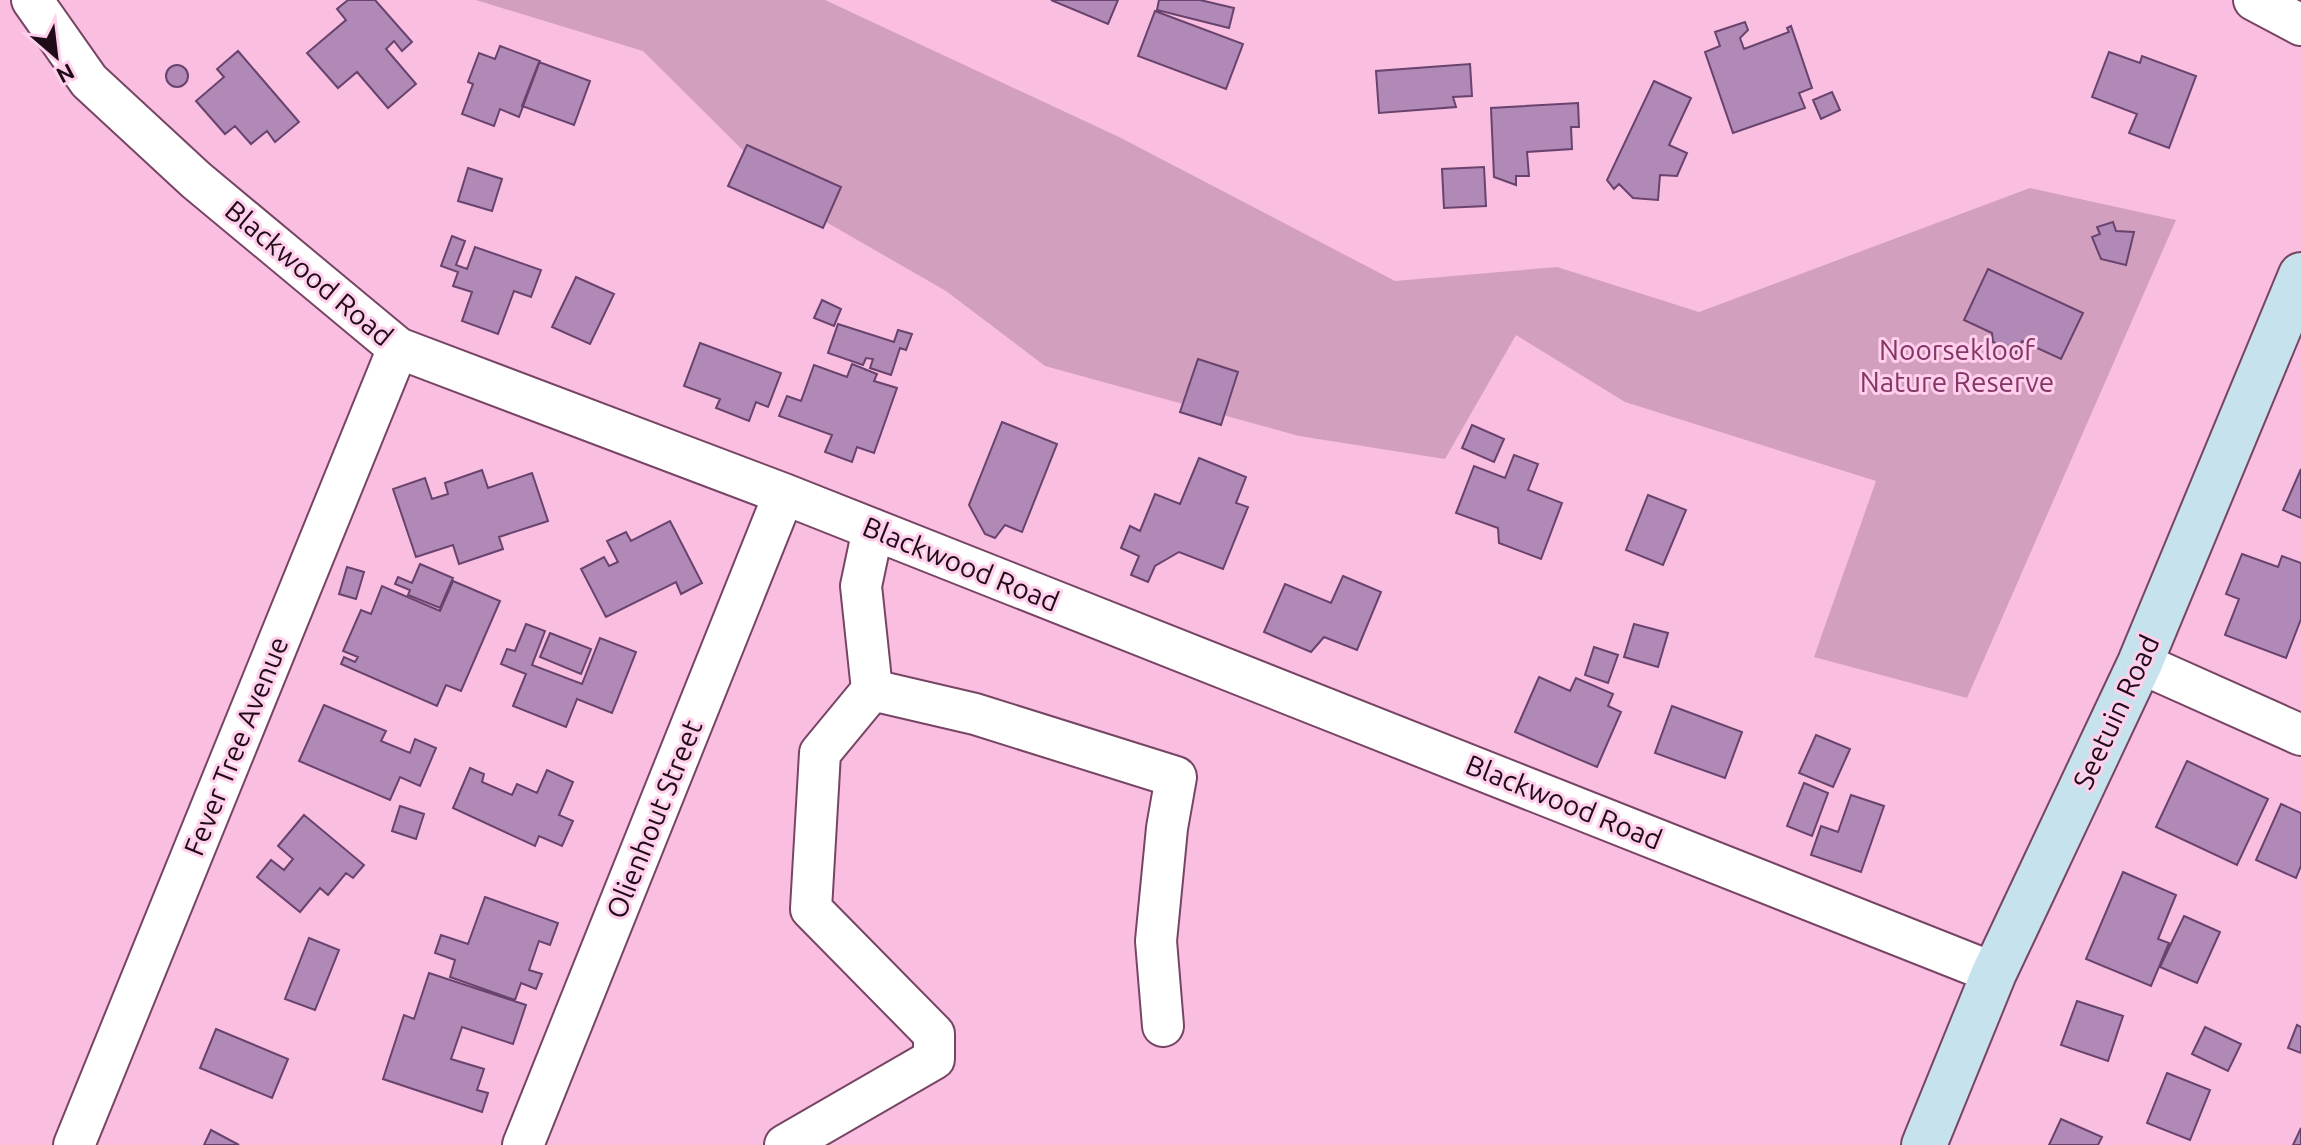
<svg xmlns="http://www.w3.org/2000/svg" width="2301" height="1145" font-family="Ubuntu,sans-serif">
  <rect width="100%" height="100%" fill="#f9bee0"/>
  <!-- green -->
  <path fill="#d39fbe" d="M476,0H825L1119,137L1395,281L1557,267L1699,312L2030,188L2176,220L1967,698L1814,657L1876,481L1625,402L1516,335L1445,459L1299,436L1045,366L946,291L800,207L643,51Z"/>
  <!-- building -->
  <path fill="#b189b6" stroke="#68436d" stroke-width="2" d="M348,0H375L412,42L402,51L394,41L386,49L416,84L388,108L357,72L338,88L307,53L346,20L337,9Z
    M1051,0H1118L1108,24Z
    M1159,0H1200L1234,8L1229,28L1157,10Z
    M1155,11L1243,44L1226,89L1138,56Z
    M1745,22L1748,30L1740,38L1744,49L1789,32L1787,28L1791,26L1812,88L1799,93L1805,108L1733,133L1705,52L1720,46L1715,32Z
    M500,46L540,61L519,117L500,109L494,126L462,114L473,84L468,82L479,53L495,59Z
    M238,51L299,122L275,142L267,131L251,144L235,126L225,134L196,101L224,77L217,69Z
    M2109,52L2140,63L2142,56L2196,76L2169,148L2129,133L2137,114L2092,97Z
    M539,62L590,81L574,125L522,106Z
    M1470,64L1472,96L1453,97L1456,107L1379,113L1376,71Z
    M166 76a11 11 0 1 1 22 0a11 11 0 1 1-22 0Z
    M1654,81L1691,98L1669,145L1687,153L1677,176L1660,175L1658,200L1633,198L1619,184L1614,189L1607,180Z
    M1832,92L1840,110L1821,119L1813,100Z
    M1578,103L1579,127H1571L1572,149L1527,152L1529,176H1516V185L1494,177L1491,108Z
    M747,145L841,187L823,228L728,186Z
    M1484,167L1486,206L1444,208L1442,169Z
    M468,168L502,179L492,211L458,201Z
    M2113,222L2116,231L2134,232L2126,265L2101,259L2092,237L2100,234L2097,227Z
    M452,236L465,241L456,265L467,269L475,247L541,270L531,297L514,291L498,334L462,321L472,292L453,286L458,272L441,266Z
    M1988,269L2083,313L2061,359L2022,341L2016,353L1993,342L1992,333L1964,320Z
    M576,277L614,294L590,344L552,327Z
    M822,300L841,309L834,326L814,318Z
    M838,324L894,342L898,330L912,334L906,350L900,348L891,375L870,368L873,359L866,358L863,365L828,353Z
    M700,343L781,373L768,407L756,402L749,421L716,408L720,399L684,386Z
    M1198,359L1238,372L1221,425L1180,412Z
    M852,364L877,374L874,381L897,388L874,453L857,447L852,462L825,452L832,435L779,416L787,396L801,401L814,365L847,377Z
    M1002,422L1057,444L1022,532L1005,525L995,538L985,534L969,505Z
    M1472,425L1504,439L1494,462L1462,448Z
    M1514,455L1538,464L1528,490L1562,503L1541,559L1499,543L1498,528L1456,513L1474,466L1505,478Z
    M1199,458L1246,477L1236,503L1248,507L1223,569L1179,552L1155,566L1148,582L1131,575L1139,556L1121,548L1130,526L1140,531L1155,494L1180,504Z
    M2301,469V518L2283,510Z
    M482,470L488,488L532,473L548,521L499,537L503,549L459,564L453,545L416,557L393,489L425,478L432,499L448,494L445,483Z
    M1648,495L1686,510L1663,565L1626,550Z
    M670,521L702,583L681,594L676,582L606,617L581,569L604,557L609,566L618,562L607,541L626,532L631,541Z
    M2242,554L2278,567L2282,556L2301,563V619L2286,658L2225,635L2239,599L2226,594Z
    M420,564L453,578L440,608L408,595L410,590L395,584L398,577L412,583Z
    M347,567L364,572L356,599L339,594Z
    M1343,576L1381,592L1357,650L1324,637L1311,652L1264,632L1285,584L1331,603Z
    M453,581L500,601L461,691L446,685L437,706L341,664L344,657L355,662L358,657L343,651L361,610L371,614L382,586L440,611Z
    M526,624L545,631L532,665L582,684L600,638L636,652L612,713L577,699L566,727L513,706L526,674L501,664L507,649L515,651Z
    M1634,624L1668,633L1658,667L1624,657Z
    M550,633L591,649L581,674L540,657Z
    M1594,647L1618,655L1608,683L1585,675Z
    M1539,677L1570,691L1576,678L1613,694L1608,706L1621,712L1597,767L1515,732Z
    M324,705L386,731L381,741L410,753L415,739L436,748L420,786L400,777L390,800L299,761Z
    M1672,706L1742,732L1725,778L1655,753Z
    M1816,735L1850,749L1833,787L1799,773Z
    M2187,761L2268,799L2237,865L2156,827Z
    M470,768L484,774L482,782L512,795L517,784L537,793L547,770L573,782L559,815L573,821L562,846L539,836L535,846L453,808Z
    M1804,783L1828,793L1812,836L1787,826Z
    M1851,795L1884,806L1861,872L1811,855L1821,826L1838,832Z
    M2281,804L2301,813V866L2296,878L2256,860Z
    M400,806L424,814L416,839L392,831Z
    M304,815L364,865L353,878L346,873L328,895L320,888L300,912L257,877L271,860L284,870L293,859L278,846Z
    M2123,872L2176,895L2158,939L2169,943L2151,986L2086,959Z
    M485,897L558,923L550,945L539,941L529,970L542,974L536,989L521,983L515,1000L450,977L455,960L435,953L441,935L468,944Z
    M2184,916L2220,932L2197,983L2160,967Z
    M309,938L339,950L315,1010L285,999Z
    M429,973L526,1005L513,1044L462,1027L451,1059L484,1069L477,1090L488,1093L482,1112L383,1079L404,1015L414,1019Z
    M2077,1001L2123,1016L2108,1061L2061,1045Z
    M2297,1025L2301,1027V1053L2288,1048Z
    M2205,1027L2241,1044L2228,1071L2192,1054Z
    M216,1029L288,1059L272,1098L200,1068Z
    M2167,1073L2210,1090L2190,1140L2147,1123Z
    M2061,1119L2102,1137L2098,1145H2049Z
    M2301,1128V1145H2293Z
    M211,1130L239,1145H204Z"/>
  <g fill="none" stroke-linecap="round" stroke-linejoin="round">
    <!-- street casing -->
    <g stroke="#774564" stroke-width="44">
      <path id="street" d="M32,0L89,81L196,180L398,348L784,494L1994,973
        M2254,0L2301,25
        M2140,663L2301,735
        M872,690L861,586L873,529
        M74,1145L398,348
        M523,1145L784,494
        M785,1145L934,1059V1034L811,909L820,753L872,690L975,714L1176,777L1167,828L1156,941L1163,1026"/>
    </g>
    <!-- secondary casing -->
    <g stroke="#774564" stroke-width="48">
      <path id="secondary" d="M1924,1145L1994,973L2140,663L2301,275"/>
    </g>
    <!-- street -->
    <use href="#street" stroke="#fff" stroke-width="40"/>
    <!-- secondary -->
    <use href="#secondary" stroke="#c6e2ec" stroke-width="44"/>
  </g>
  <g text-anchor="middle" stroke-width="6" stroke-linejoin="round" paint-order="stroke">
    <!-- street labels -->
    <g font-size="28" fill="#200c19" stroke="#ffcfeb">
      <text transform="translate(309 273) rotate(40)" y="10">Blackwood Road</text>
      <text transform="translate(961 564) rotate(22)" y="10">Blackwood Road</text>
      <text transform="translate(2116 712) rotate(-65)" y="10">Seetuin Road</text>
      <text transform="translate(236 746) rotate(-68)" y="10">Fever Tree Avenue</text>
      <text transform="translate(1564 802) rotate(22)" y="10">Blackwood Road</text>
      <text transform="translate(654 819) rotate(-68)" y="10">Olienhout Street</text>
    </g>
    <!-- park labels -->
    <g font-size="28" fill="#843669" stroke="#ffcfeb">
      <text x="1957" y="360">Noorsekloof<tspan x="1957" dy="32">Nature Reserve</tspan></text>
    </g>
  </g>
  <!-- north arrow -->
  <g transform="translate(56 56) rotate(152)" stroke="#ffcfeb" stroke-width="6" paint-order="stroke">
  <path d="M0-6L14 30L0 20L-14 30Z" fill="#200c19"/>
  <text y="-12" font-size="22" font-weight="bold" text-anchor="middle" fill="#200c19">N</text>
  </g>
</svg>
